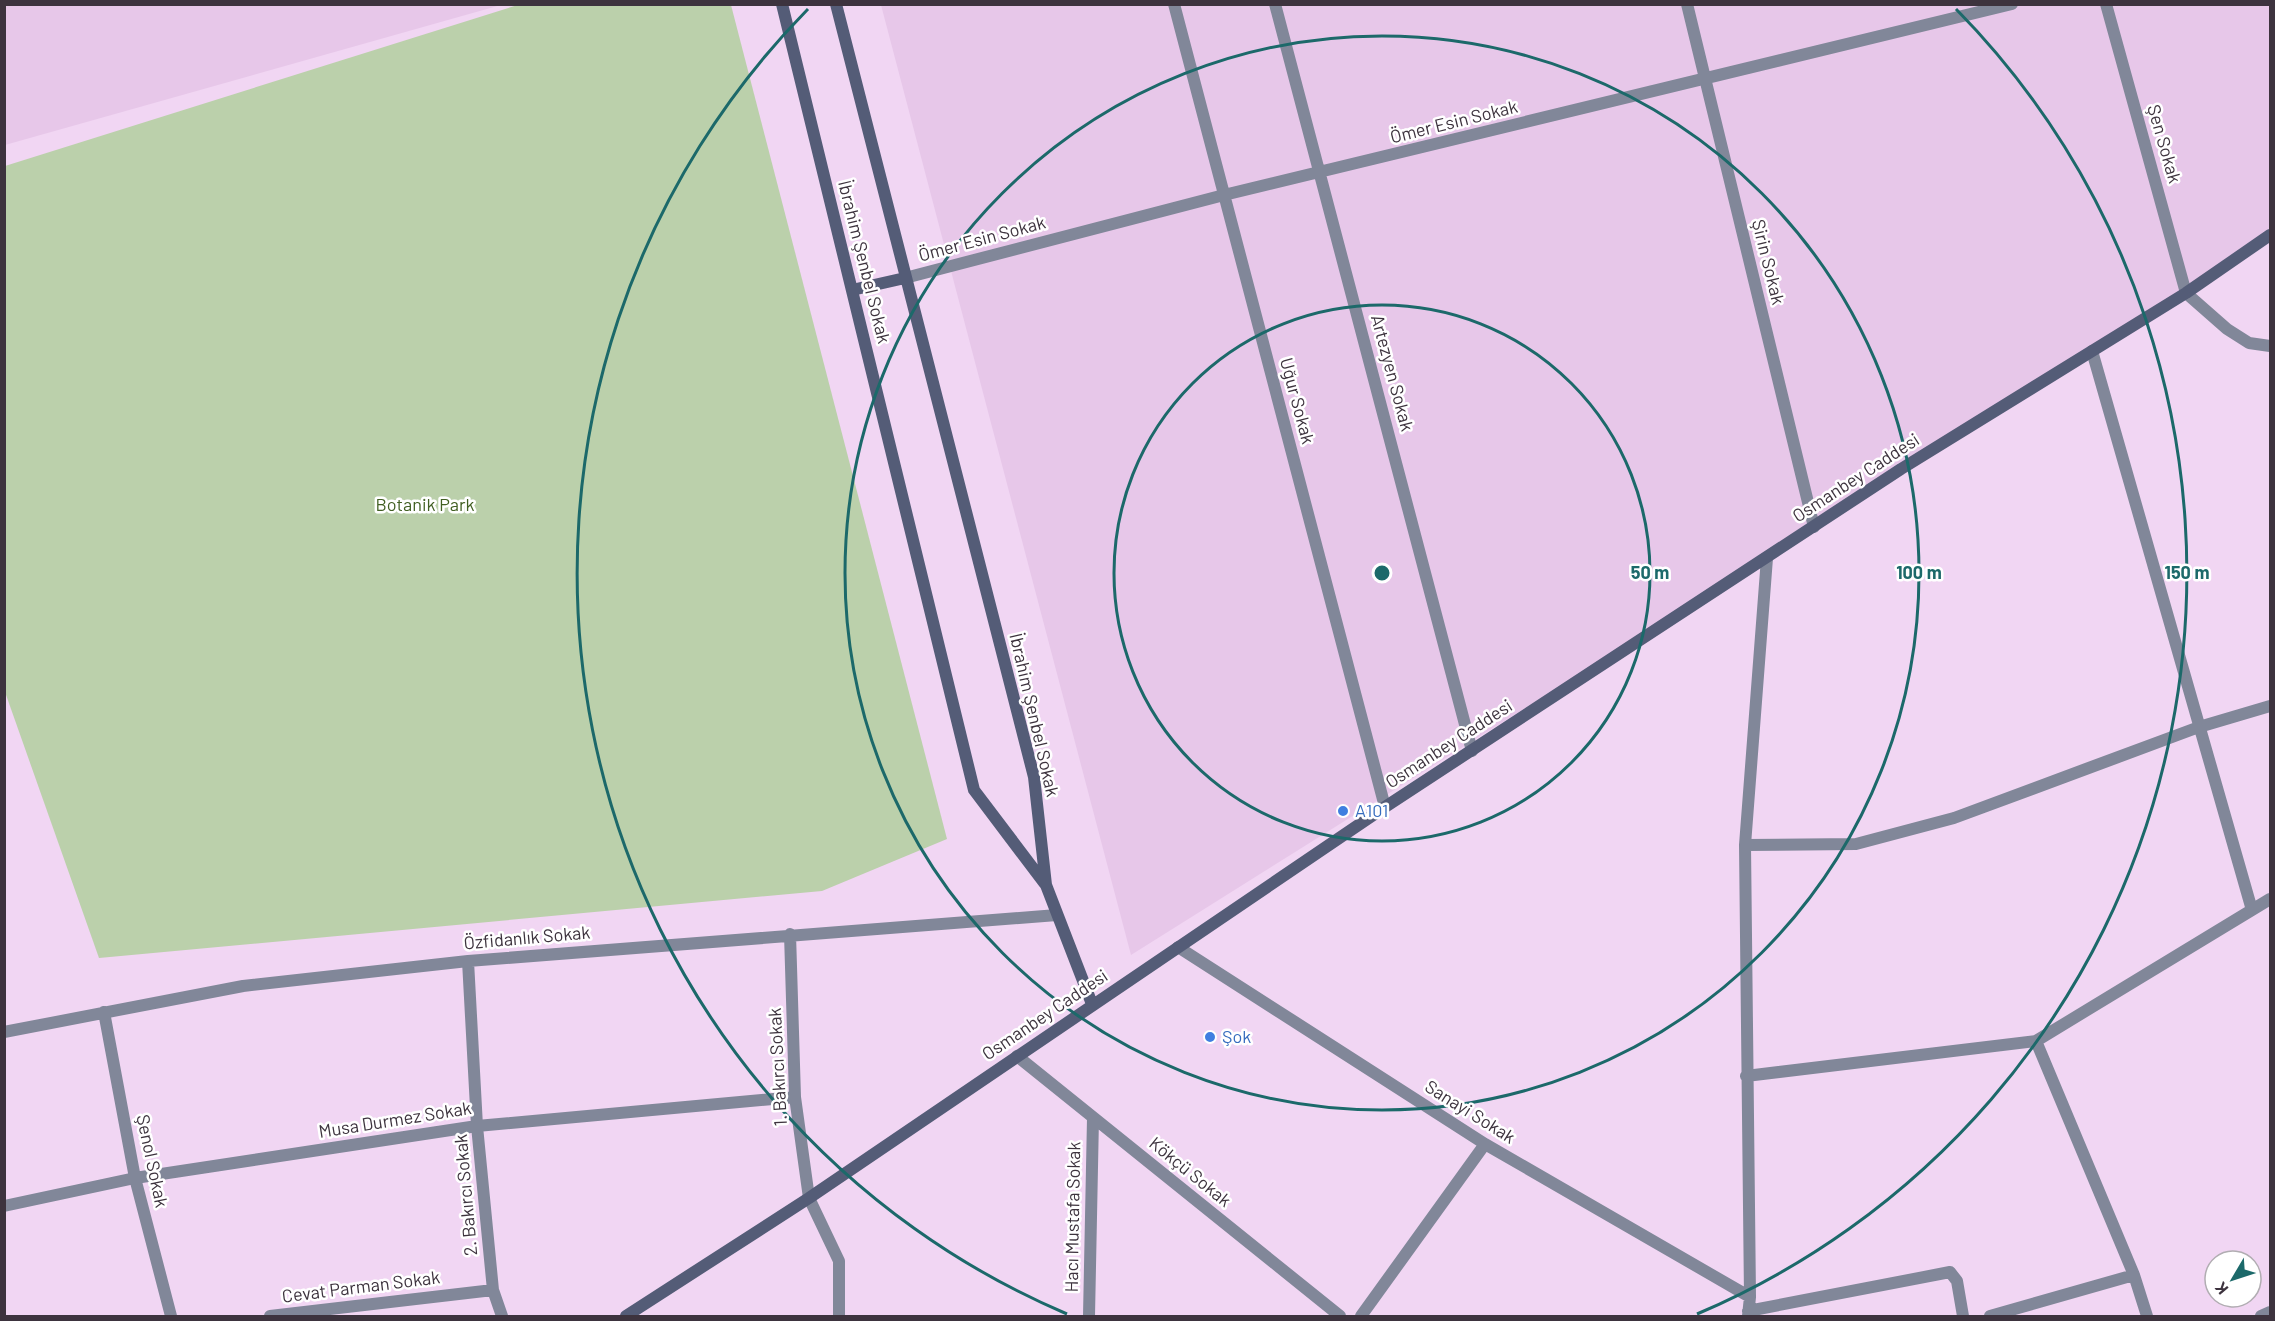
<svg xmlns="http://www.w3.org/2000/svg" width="2275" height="1321" font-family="Barlow,sans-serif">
  <rect width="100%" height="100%" fill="#f1d6f3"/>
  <!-- built -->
  <path fill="#e7c7e9" d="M5,4H501V5L5,145Z
    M881,5H2270V241L1131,955Z"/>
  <!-- green -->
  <path fill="#bbd0ab" d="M521,4L731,5L947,839L822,891L99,958L5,692V166Z"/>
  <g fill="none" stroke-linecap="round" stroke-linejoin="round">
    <!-- lane -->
    <path stroke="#818799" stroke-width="12" d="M1174,4L1385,807
      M1275,4L1472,751
      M1687,4L1814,527
      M2106,4L2186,293
      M905,278L1224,195L2012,4"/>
    <!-- street -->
    <path stroke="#818799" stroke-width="12" d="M2186,293L2227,329L2249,343L2270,346
      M2092,351L2252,910
      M1745,845L1856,844L1954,818L2199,727L2270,706
      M790,934L795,1097L809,1198L839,1261V1316
      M1178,947L1485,1144L1750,1297
      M468,961L477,1126L493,1290L502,1316
      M104,1012L135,1178L171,1316
      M4,1032L243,986L468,961L1057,915
      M2036,1041L2134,1275L2147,1316
      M1017,1056L1340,1316
      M1746,1076L2036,1041L2270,899
      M4,1206L135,1178L477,1126L795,1097
      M1748,1311L1950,1272L1957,1281L1963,1316
      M270,1316L493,1290
      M1089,1316L1093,1118
      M1361,1316L1485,1144
      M1748,1316L1750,1297L1745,845L1767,558
      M1990,1316L2134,1275
      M2261,1316L2270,1312"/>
    <!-- secondary -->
    <path stroke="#545c77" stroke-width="12" d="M782,4L974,790L1045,884
      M836,4L1034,777L1046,885L1092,1004
      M852,290L905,278
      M626,1316L809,1198L1385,807L1901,469L2186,293L2270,235"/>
  </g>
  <!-- distance rings -->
  <g fill="none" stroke="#1c696a" stroke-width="3">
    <circle cx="1382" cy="573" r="268"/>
    <circle cx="1382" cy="573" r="537"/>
    <path d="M1067 1314A805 805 0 0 1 808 9M1956 9A805 805 0 0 1 1697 1314"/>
  </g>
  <!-- markers -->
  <g fill="#3f7fe0" stroke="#fff" stroke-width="2">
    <circle cx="1343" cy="811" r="6"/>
    <circle cx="1210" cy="1037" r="6"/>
  </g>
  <g text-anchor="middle" stroke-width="5" stroke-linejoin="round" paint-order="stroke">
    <!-- street labels -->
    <g font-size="18" fill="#3d333e" stroke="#fff">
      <text transform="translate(1454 122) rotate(-14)" y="6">Ömer Esin Sokak</text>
      <text transform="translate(2164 144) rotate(74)" y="6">Şen Sokak</text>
      <text transform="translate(982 239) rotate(-15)" y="6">Ömer Esin Sokak</text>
      <text transform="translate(864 262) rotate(76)" y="6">İbrahim Şenbel Sokak</text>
      <text transform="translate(1768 262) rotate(76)" y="6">Şirin Sokak</text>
      <text transform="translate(1392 373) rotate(75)" y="6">Artezyen Sokak</text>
      <text transform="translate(1297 401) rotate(75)" y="6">Uğur Sokak</text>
      <text transform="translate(1856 478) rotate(-33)" y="6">Osmanbey Caddesi</text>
      <text transform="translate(1034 715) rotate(77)" y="6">İbrahim Şenbel Sokak</text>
      <text transform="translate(1449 744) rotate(-33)" y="6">Osmanbey Caddesi</text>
      <text transform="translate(527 938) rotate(-5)" y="6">Özfidanlık Sokak</text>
      <text transform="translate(1045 1015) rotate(-34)" y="6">Osmanbey Caddesi</text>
      <text transform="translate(778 1067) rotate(-93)" y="6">1. Bakırcı Sokak</text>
      <text transform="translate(1470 1112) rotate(32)" y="6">Sanayi Sokak</text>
      <text transform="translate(395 1120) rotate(-9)" y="6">Musa Durmez Sokak</text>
      <text transform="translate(152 1161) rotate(78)" y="6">Şenol Sokak</text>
      <text transform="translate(1190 1172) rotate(39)" y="6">Kökçü Sokak</text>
      <text transform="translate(466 1195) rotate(-95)" y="6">2. Bakırcı Sokak</text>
      <text transform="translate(1073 1217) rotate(-89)" y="6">Hacı Mustafa Sokak</text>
      <text transform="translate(361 1287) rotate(-7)" y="6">Cevat Parman Sokak</text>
    </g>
    <!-- park labels -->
    <g font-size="18" fill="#415f22" stroke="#fff">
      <text x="425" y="511">Botanik Park</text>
    </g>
    <!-- shop labels -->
    <g font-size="18" fill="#366cbe" stroke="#fff" text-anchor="start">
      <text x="1355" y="817">A101</text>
      <text x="1222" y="1043">Şok</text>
    </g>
  </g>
  <circle cx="1382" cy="573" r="9" fill="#1c696a" stroke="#fff" stroke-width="3"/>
  <g font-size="18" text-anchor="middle" font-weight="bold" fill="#1c696a" stroke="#fff" stroke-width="5" stroke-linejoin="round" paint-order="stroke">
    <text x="1650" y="579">50 m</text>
    <text x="1919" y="579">100 m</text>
    <text x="2187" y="579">150 m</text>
  </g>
  <!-- border -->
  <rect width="2275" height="1321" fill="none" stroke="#3d333e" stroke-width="12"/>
  <!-- north arrow -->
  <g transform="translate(2233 1279) rotate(231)"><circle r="28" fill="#ffffff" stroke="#b1adb2" stroke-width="1.5"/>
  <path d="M0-4.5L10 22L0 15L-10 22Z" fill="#1c696a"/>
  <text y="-9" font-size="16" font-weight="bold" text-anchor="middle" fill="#3d333e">K</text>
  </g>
</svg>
